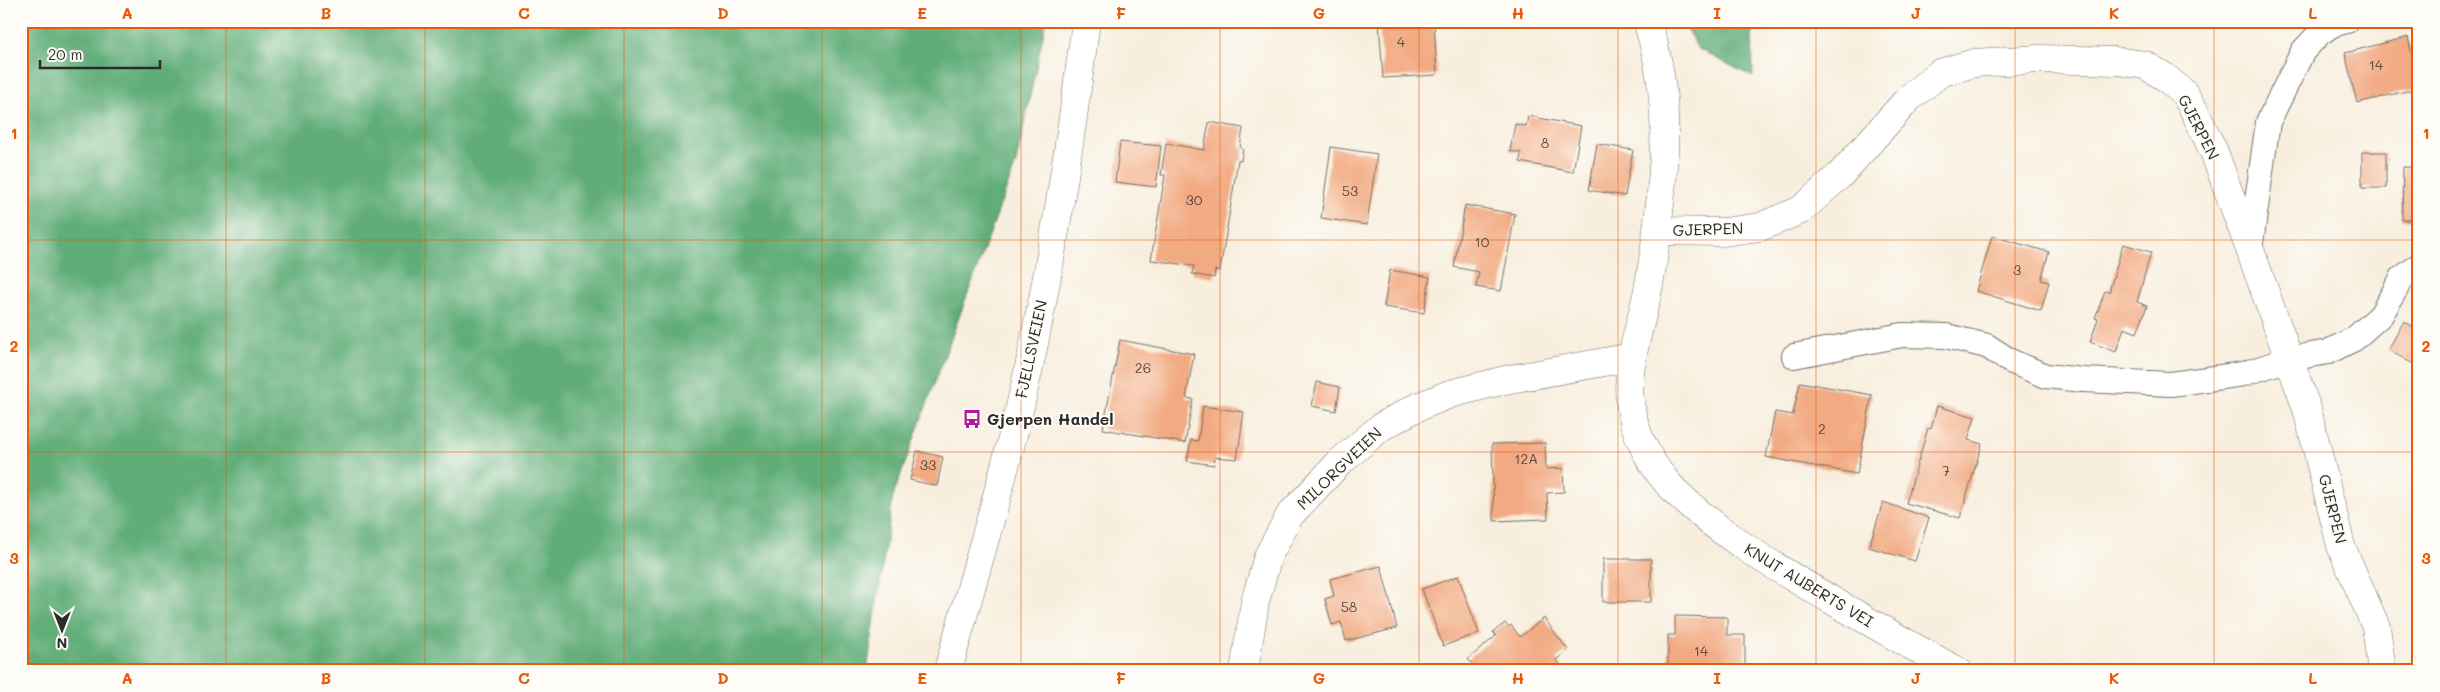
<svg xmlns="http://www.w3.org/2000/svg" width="2440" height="692" font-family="Mali,sans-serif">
  <rect width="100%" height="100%" fill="#fdfcf7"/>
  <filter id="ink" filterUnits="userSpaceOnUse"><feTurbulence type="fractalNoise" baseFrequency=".02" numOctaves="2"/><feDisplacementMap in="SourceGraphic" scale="10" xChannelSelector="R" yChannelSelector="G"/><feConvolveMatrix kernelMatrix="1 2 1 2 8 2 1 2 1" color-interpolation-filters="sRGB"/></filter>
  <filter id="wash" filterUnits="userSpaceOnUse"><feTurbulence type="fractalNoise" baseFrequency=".0096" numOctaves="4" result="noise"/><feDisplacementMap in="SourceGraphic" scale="20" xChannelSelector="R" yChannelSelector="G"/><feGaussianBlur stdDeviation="1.12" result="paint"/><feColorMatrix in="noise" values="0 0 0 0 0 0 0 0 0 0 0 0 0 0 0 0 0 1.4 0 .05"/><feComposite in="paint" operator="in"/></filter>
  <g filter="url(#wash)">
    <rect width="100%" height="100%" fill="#f8eedd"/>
    <!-- forest -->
    <path fill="#60ad78" stroke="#466c52" d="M21,21H1046L1016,163L893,496L867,671H21Z
      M1682,21H1752L1753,77L1698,49Z"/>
    <g id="blocks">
      <!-- building -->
      <path fill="#f2aa82" d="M1379,21H1434L1437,75L1383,78Z
        M2408,37L2419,88L2357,103L2345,53Z
        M1528,116L1581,126L1573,172L1520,162L1521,153L1510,151L1515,124L1526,126Z
        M1209,122L1243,128L1240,148L1243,149L1241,161L1238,160L1220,271L1215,270L1214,278L1192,274L1194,266L1151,260L1165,175H1161L1166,143L1204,150Z
        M1120,142L1161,146L1156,187L1115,182Z
        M1597,144L1633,150L1625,196L1589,190Z
        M1331,147L1377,154L1367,225L1321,218Z
        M2362,152H2386V188H2362Z
        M2403,167H2419V220H2402Z
        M1465,205L1515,214L1501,291L1476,287L1479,272L1454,267Z
        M1992,236L2049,252L2041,280L2049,282L2041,311L1976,291Z
        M2123,244L2151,252L2137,302L2147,306L2137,333L2124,328L2116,352L2090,342L2098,319L2095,318L2105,291L2109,292Z
        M1390,270L1430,277L1424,313L1384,307Z
        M2404,321L2419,330V367L2388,350Z
        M1120,340L1194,354L1186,398L1193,399L1185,443L1103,429Z
        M1317,382L1340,387L1336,411L1312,406Z
        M1800,382L1872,395L1857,474L1766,457L1775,412L1793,415Z
        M1203,406L1244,412L1237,459L1215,457L1214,465L1187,461L1191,440L1198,441Z
        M1937,406L1975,417L1968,440L1982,444L1960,518L1906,503L1928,428L1931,429Z
        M1545,443L1546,469L1563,468L1564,492L1547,493L1548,519L1494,521L1492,444Z
        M917,451L943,457L937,486L910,480Z
        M1883,502L1929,518L1915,561L1869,547Z
        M1603,559H1651V602H1603Z
        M1381,566L1397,628L1346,641L1341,622L1332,625L1325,599L1334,596L1330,579Z
        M1458,576L1479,633L1443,646L1422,589Z
        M1675,616L1727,617V635H1745V667H1726V671H1674V665H1668V635H1675Z
        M1544,618L1568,650L1556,660L1565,671H1477L1468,659L1496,636L1493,632L1505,623L1508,627L1511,625L1520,637Z"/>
    </g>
  </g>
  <g filter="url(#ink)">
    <use href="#blocks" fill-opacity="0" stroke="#736f69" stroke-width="1"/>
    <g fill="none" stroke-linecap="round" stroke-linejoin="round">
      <!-- service casing -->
      <g stroke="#736f69" stroke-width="26">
        <path id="service" d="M2250,250L2268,122L2303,51L2319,34L2332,25L2347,21
          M1794,356L1902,335L1946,336L1987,346L2010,361L2046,376L2083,380L2171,384L2243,374L2289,359L2328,352L2354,339L2381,315L2402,278L2419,265"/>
      </g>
      <!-- minor casing -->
      <g stroke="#736f69" stroke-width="29">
        <path id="minor" d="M1647,21C1671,94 1666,156 1657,230C1654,255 1651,279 1645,303C1638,334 1626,368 1630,401C1633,433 1652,469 1676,492C1720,535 1775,567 1828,598C1871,623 1914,648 1958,671
          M1657,231L1724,232L1760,227L1801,210L1840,175L1909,98L1940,73L1974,63L2039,59L2116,61L2145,65L2165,77L2184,93L2194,110L2214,152L2250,250L2307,409L2341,546L2376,627L2382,671
          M1244,671L1255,602L1268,556L1290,515L1340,462L1381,427L1413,409L1450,394L1505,380L1632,357"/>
      </g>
      <!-- secondary casing -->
      <g stroke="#736f69" stroke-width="29">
        <path id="secondary" d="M948,671C975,571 1006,472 1028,372C1053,256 1071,139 1086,21"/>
      </g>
      <!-- service -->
      <use href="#service" stroke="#fff" stroke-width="24"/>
      <!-- minor -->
      <use href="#minor" stroke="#fff" stroke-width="28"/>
      <!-- secondary -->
      <use href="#secondary" stroke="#fff" stroke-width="28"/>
    </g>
  </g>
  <!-- grid -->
  <path fill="none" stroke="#e8590c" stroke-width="1" stroke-opacity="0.55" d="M226,21V671M425,21V671M624,21V671M822,21V671M1021,21V671M1220,21V671M1419,21V671M1618,21V671M1816,21V671M2015,21V671M2214,21V671M21,240H2419M21,452H2419"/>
  <!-- icons -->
  <defs>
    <g id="bus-bare" transform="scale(1.5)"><path d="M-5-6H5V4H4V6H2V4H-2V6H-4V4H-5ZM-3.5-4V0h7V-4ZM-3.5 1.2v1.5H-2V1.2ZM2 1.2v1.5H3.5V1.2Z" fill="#b5179e" stroke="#fdfcf7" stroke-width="2.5" paint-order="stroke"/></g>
  </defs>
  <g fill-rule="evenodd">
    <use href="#bus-bare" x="972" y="419"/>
  </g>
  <g text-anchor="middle" stroke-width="4" stroke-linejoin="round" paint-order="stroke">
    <!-- number labels -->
    <g font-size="14" fill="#5d4b41">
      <text x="1401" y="47">4</text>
      <text x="2376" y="70">14</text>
      <text x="1545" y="148">8</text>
      <text x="1350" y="196">53</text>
      <text x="1194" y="205">30</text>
      <text x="1482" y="247">10</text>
      <text x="2017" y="275">3</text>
      <text x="1143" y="373">26</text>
      <text x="1822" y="434">2</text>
      <text x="1526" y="464">12A</text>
      <text x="928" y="470">33</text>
      <text x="1946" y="476">7</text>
      <text x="1349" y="612">58</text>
      <text x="1701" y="656">14</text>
    </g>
    <!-- street labels -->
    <g font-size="16" fill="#2b2b2b" stroke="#fdfcf7">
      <text transform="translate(2199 127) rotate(63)" y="6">GJERPEN</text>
      <text transform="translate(1708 229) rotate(-2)" y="6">GJERPEN</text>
      <text transform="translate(1031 349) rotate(-78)" y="6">FJELLSVEIEN</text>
      <text transform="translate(1339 468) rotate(-44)" y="6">MILORGVEIEN</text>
      <text transform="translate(2333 509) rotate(76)" y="6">GJERPEN</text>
      <text transform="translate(1809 585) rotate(31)" y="6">KNUT AUBERTS VEI</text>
    </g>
    <!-- poi labels -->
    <g font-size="16" font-weight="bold" fill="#2b2b2b" stroke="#fdfcf7" text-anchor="start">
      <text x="987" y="425">Gjerpen Handel</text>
    </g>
  </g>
  <!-- margin -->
  <rect width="2440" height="692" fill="none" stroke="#fdfcf7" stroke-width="55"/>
  <!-- north arrow -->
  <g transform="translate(62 630) rotate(180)" stroke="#fdfcf7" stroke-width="4" paint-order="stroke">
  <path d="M0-4L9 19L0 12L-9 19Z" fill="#2b2b2b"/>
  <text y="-8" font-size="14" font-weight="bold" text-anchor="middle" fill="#2b2b2b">N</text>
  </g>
  <!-- scale -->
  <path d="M40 60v8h120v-8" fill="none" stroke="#2b2b2b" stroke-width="2.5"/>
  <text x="48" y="60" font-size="15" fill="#2b2b2b" stroke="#fdfcf7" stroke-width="4" paint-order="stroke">20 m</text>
  <rect x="28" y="28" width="2384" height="636" fill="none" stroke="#e8590c" stroke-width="2"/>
  <g font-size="16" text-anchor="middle" font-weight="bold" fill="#e8590c">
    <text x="127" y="19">A</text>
    <text x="326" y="19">B</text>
    <text x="524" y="19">C</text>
    <text x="723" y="19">D</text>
    <text x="922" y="19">E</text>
    <text x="1121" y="19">F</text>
    <text x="1319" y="19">G</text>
    <text x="1518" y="19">H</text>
    <text x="1717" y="19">I</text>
    <text x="1916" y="19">J</text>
    <text x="2114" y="19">K</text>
    <text x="2313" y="19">L</text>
    <text x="14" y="139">1</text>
    <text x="2426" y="139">1</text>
    <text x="14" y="352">2</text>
    <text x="2426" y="352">2</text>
    <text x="14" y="564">3</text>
    <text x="2426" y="564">3</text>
    <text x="127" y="684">A</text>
    <text x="326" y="684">B</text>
    <text x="524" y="684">C</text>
    <text x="723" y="684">D</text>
    <text x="922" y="684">E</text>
    <text x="1121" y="684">F</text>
    <text x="1319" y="684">G</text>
    <text x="1518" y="684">H</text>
    <text x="1717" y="684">I</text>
    <text x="1916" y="684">J</text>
    <text x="2114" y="684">K</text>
    <text x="2313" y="684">L</text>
  </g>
</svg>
